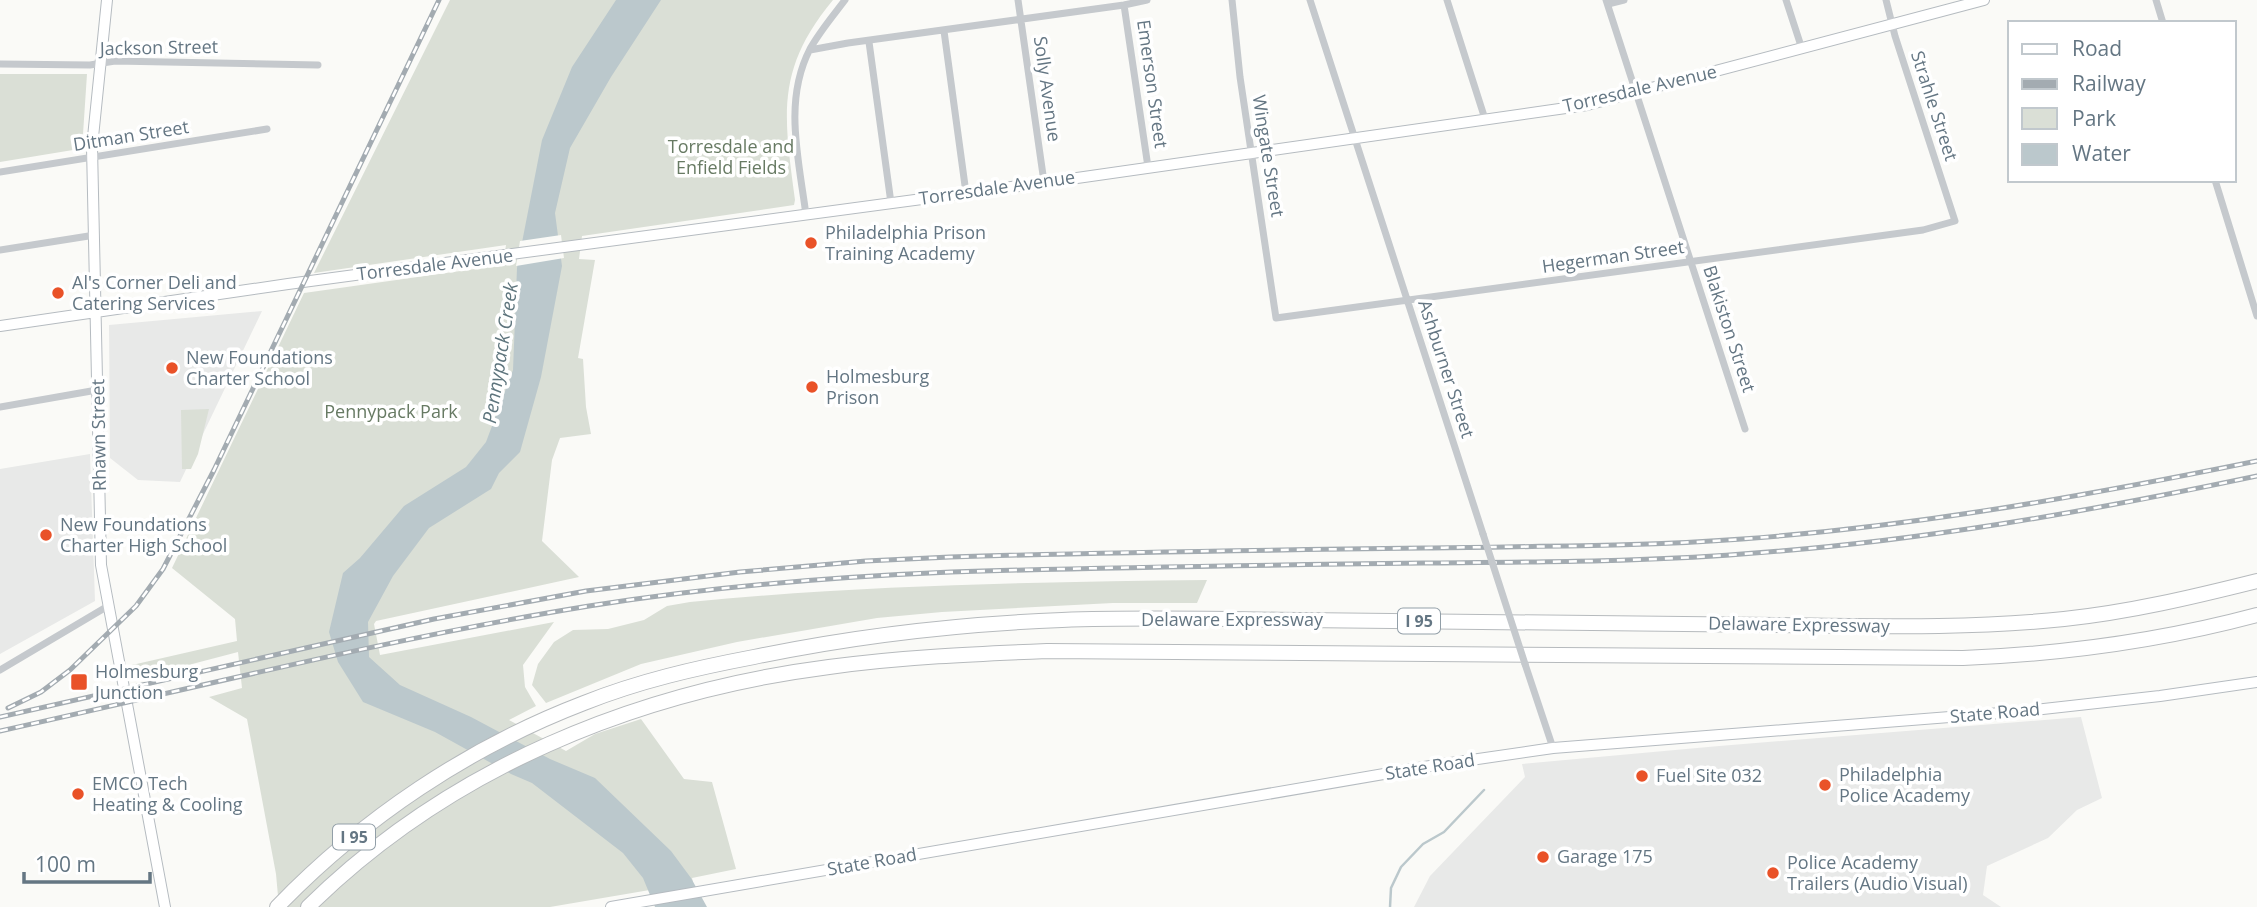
<svg xmlns="http://www.w3.org/2000/svg" width="2257" height="907" font-family="'Open Sans',sans-serif">
  <rect width="100%" height="100%" fill="#fafaf7"/>
  <!-- built -->
  <path fill="#e8e9e8" d="M262,311L180,482L138,480L110,458L109,325Z
    M90,454L95,601L0,654V469Z
    M2081,717L2102,798L2077,810L2048,838L1987,866L1983,895L2001,907H1414L1430,876L1525,777L1522,764L1719,746Z"/>
  <!-- green -->
  <path fill="#dadfd6" d="M450,0H833C775,70 784,116 795,200L794,205L582,236L579,259L595,260L578,358L583,359L586,407L591,434L560,438L552,460L542,541L579,577L376,621L374,624L380,655L554,622L523,665L525,687L536,706L509,720L566,751L595,734L641,719L684,779L712,782L736,869L692,878L693,882L679,885L550,907H279L276,874L247,719L209,697L242,688L238,652L135,679L132,665L237,641L235,619L172,568L304,293L503,265L506,245L314,273Z
    M0,74H87L83,134L73,150L0,162Z
    M209,409L198,454L191,469H182L181,410Z
    M1207,580L1197,603H1113L942,612L877,618L737,642L641,664L546,703L532,685L538,664L554,642L573,630L608,629L644,620L667,606L690,602C862,585 1034,582 1207,580Z"/>
  <!-- water -->
  <path fill="#bbc8cc" d="M616,0H661L611,77L570,148L555,213L562,266L541,377L520,452L499,473L491,489L429,528L393,576L368,622L369,657L400,685L471,717L550,759L595,778L671,851L691,878L707,907H655L643,878L623,853L532,783L511,774L435,732L363,702L338,662L329,632L343,573L360,558L404,506L466,467L486,442L513,370L517,268L542,140L572,67Z"/>
  <!-- pier -->
  <path fill="#fafaf7" d="M561,235L564,258L516,266L520,241Z"/>
  <g fill="none" stroke-linecap="round" stroke-linejoin="round">
    <!-- stream -->
    <path stroke="#bbc8cc" stroke-width="2.5" d="M1390,907L1391,888L1401,867L1423,844L1444,832L1484,790"/>
    <!-- secondary casing -->
    <g stroke="#b5bbc0" stroke-width="12">
      <path id="secondary" d="M107,0L92,147L101,565L165,907
        M0,326L288,284L1049,182L1587,105L1984,0
        M611,907L1430,766L1553,748L2026,711L2160,696L2257,682"/>
    </g>
    <!-- highway casing -->
    <g stroke="#b6babd" stroke-width="16">
      <path id="highway" d="M277,907C363,818 469,747 584,703C639,681 696,668 754,657C855,636 959,624 1062,620C1141,617 1220,619 1299,620C1458,621 1617,623 1775,625C1871,626 1968,629 2064,619C2130,612 2193,597 2257,581
        M308,907C449,768 635,692 829,667C902,657 974,654 1047,651L1963,658C2063,654 2160,641 2257,615"/>
    </g>
    <!-- street -->
    <path stroke="#c5c9cd" stroke-width="7" d="M1018,0L1044,182
      M1232,0L1240,77L1276,318L1923,230L1955,221L1895,36L1886,0
      M1310,0L1483,534
      M1447,0L1485,119
      M1606,0L1745,429
      M1786,0L1802,49
      M2156,0L2163,23
      M1608,4L1624,0
      M1124,5L1148,167
      M944,31L966,193
      M869,42L891,203
      M810,50L848,43L1124,5L1147,0
      M0,64L90,65L115,61L318,65
      M0,172L267,129
      M2215,180L2257,316
      M806,215C799,160 783,101 810,49C820,31 833,16 845,0
      M0,250L95,235
      M0,407L97,390
      M1525,664L1553,748
      M0,670L108,606"/>
    <!-- secondary -->
    <use href="#secondary" stroke="#fff" stroke-width="10"/>
    <!-- highway -->
    <use href="#highway" stroke="#fff" stroke-width="14"/>
    <!-- rail casing -->
    <g stroke="#a3abb1" stroke-width="5">
      <path id="rail" d="M8,708L41,692L70,670L136,606L163,569L214,470L439,0
        M0,717L434,619L586,591L740,572L866,561L950,557C1109,552 1267,550 1425,548C1531,546 1637,547 1742,539C1918,526 2085,496 2257,461
        M0,731C195,688 391,638 589,606C708,587 830,577 951,572C1109,567 1268,565 1426,563C1531,562 1637,562 1742,554C1916,542 2086,512 2257,476"/>
    </g>
    <!-- rail -->
    <use href="#rail" stroke="#fff" stroke-width="2.5" stroke-dasharray="8" stroke-linecap="butt"/>
    <!-- street-bridge -->
    <path stroke="#c5c9cd" stroke-width="7" d="M1483,534L1525,664"/>
  </g>
  <!-- markers -->
  <g fill="#e95228" stroke="#fff" stroke-width="2.5">
    <circle cx="811" cy="243" r="7"/>
    <circle cx="58" cy="293" r="7"/>
    <circle cx="172" cy="368" r="7"/>
    <circle cx="812" cy="387" r="7"/>
    <circle cx="46" cy="535" r="7"/>
    <rect x="70" y="673" width="18" height="18" rx="3.5"/>
    <circle cx="1642" cy="776" r="7"/>
    <circle cx="1825" cy="785" r="7"/>
    <circle cx="78" cy="794" r="7"/>
    <circle cx="1543" cy="857" r="7"/>
    <circle cx="1773" cy="873" r="7"/>
  </g>
  <g text-anchor="middle" stroke-width="7" stroke-linejoin="round" paint-order="stroke">
    <!-- shield labels -->
    <g fill="#fff" stroke="#929fa8" stroke-width="2">
      <rect x="1398" y="608.5" width="42" height="25" rx="5"/>
      <rect x="333" y="824.5" width="42" height="25" rx="5"/>
    </g>
    <g font-size="16" font-weight="bold" fill="#647683">
      <text x="1419" y="627">I 95</text>
      <text x="354" y="843">I 95</text>
    </g>
    <!-- street labels -->
    <g font-size="18" fill="#647683" stroke="#fff">
      <text transform="translate(159 48) rotate(-1)" y="6">Jackson Street</text>
      <text transform="translate(1152 84) rotate(82)" y="6">Emerson Street</text>
      <text transform="translate(1047 89) rotate(82)" y="6">Solly Avenue</text>
      <text transform="translate(1640 89) rotate(-13)" y="6">Torresdale Avenue</text>
      <text transform="translate(1934 106) rotate(72)" y="6">Strahle Street</text>
      <text transform="translate(131 136) rotate(-9)" y="6">Ditman Street</text>
      <text transform="translate(1268 156) rotate(81)" y="6">Wingate Street</text>
      <text transform="translate(997 188) rotate(-8)" y="6">Torresdale Avenue</text>
      <text transform="translate(1613 257) rotate(-8)" y="6">Hegerman Street</text>
      <text transform="translate(435 265) rotate(-7)" y="6">Torresdale Avenue</text>
      <text transform="translate(1729 329) rotate(72)" y="6">Blakiston Street</text>
      <text transform="translate(1446 369) rotate(72)" y="6">Ashburner Street</text>
      <text transform="translate(99 435) rotate(-91)" y="6">Rhawn Street</text>
      <text x="1232" y="626">Delaware Expressway</text>
      <text transform="translate(1799 625) rotate(1)" y="6">Delaware Expressway</text>
      <text transform="translate(1995 713) rotate(-5)" y="6">State Road</text>
      <text transform="translate(1430 767) rotate(-9)" y="6">State Road</text>
      <text transform="translate(872 862) rotate(-10)" y="6">State Road</text>
    </g>
    <!-- park labels -->
    <g font-size="18" fill="#677a63" stroke="#fff">
      <text x="731" y="153">Torresdale and<tspan x="731" dy="21">Enfield Fields</tspan></text>
      <text x="391" y="418">Pennypack Park</text>
    </g>
    <!-- poi labels -->
    <g font-size="18" fill="#647683" stroke="#fff" text-anchor="start">
      <text x="825" y="239">Philadelphia Prison<tspan x="825" dy="21">Training Academy</tspan></text>
      <text x="72" y="289">Al's Corner Deli and<tspan x="72" dy="21">Catering Services</tspan></text>
      <text x="186" y="364">New Foundations<tspan x="186" dy="21">Charter School</tspan></text>
      <text x="826" y="383">Holmesburg<tspan x="826" dy="21">Prison</tspan></text>
      <text x="60" y="531">New Foundations<tspan x="60" dy="21">Charter High School</tspan></text>
      <text x="95" y="678">Holmesburg<tspan x="95" dy="21">Junction</tspan></text>
      <text x="1839" y="781">Philadelphia<tspan x="1839" dy="21">Police Academy</tspan></text>
      <text x="1656" y="782">Fuel Site 032</text>
      <text x="92" y="790">EMCO Tech<tspan x="92" dy="21">Heating &amp; Cooling</tspan></text>
      <text x="1557" y="863">Garage 175</text>
      <text x="1787" y="869">Police Academy<tspan x="1787" dy="21">Trailers (Audio Visual)</tspan></text>
    </g>
    <!-- water labels -->
    <g font-size="19" font-style="italic" fill="#5e757d" stroke="#fff">
      <text transform="translate(500 353) rotate(-81)" y="7">Pennypack Creek</text>
    </g>
  </g>
  <!-- legend -->
  <rect x="2008" y="21" width="228" height="161" fill="#ffffff" stroke="#c1c8cd" stroke-width="2"/>
  <rect x="2022" y="44" width="35" height="10" fill="#ffffff" stroke="#c1c8cd" stroke-width="2"/>
  <text x="2072" y="56" font-size="21" fill="#647683">Road</text>
  <rect x="2022" y="79" width="35" height="10" fill="#a3abb1" stroke="#c1c8cd" stroke-width="2"/>
  <text x="2072" y="91" font-size="21" fill="#647683">Railway</text>
  <rect x="2022" y="108" width="35" height="21" fill="#dadfd6" stroke="#c1c8cd" stroke-width="2"/>
  <text x="2072" y="126" font-size="21" fill="#647683">Park</text>
  <rect x="2022" y="144" width="35" height="21" fill="#bbc8cc" stroke="#c1c8cd" stroke-width="2"/>
  <text x="2072" y="161" font-size="21" fill="#647683">Water</text>
  <!-- scale -->
  <path d="M24 872v10h126v-10" fill="none" stroke="#647683" stroke-width="3.5"/>
  <text x="35" y="872" font-size="21" fill="#647683" stroke="#ffffff" stroke-width="5" paint-order="stroke">100 m</text>
</svg>
